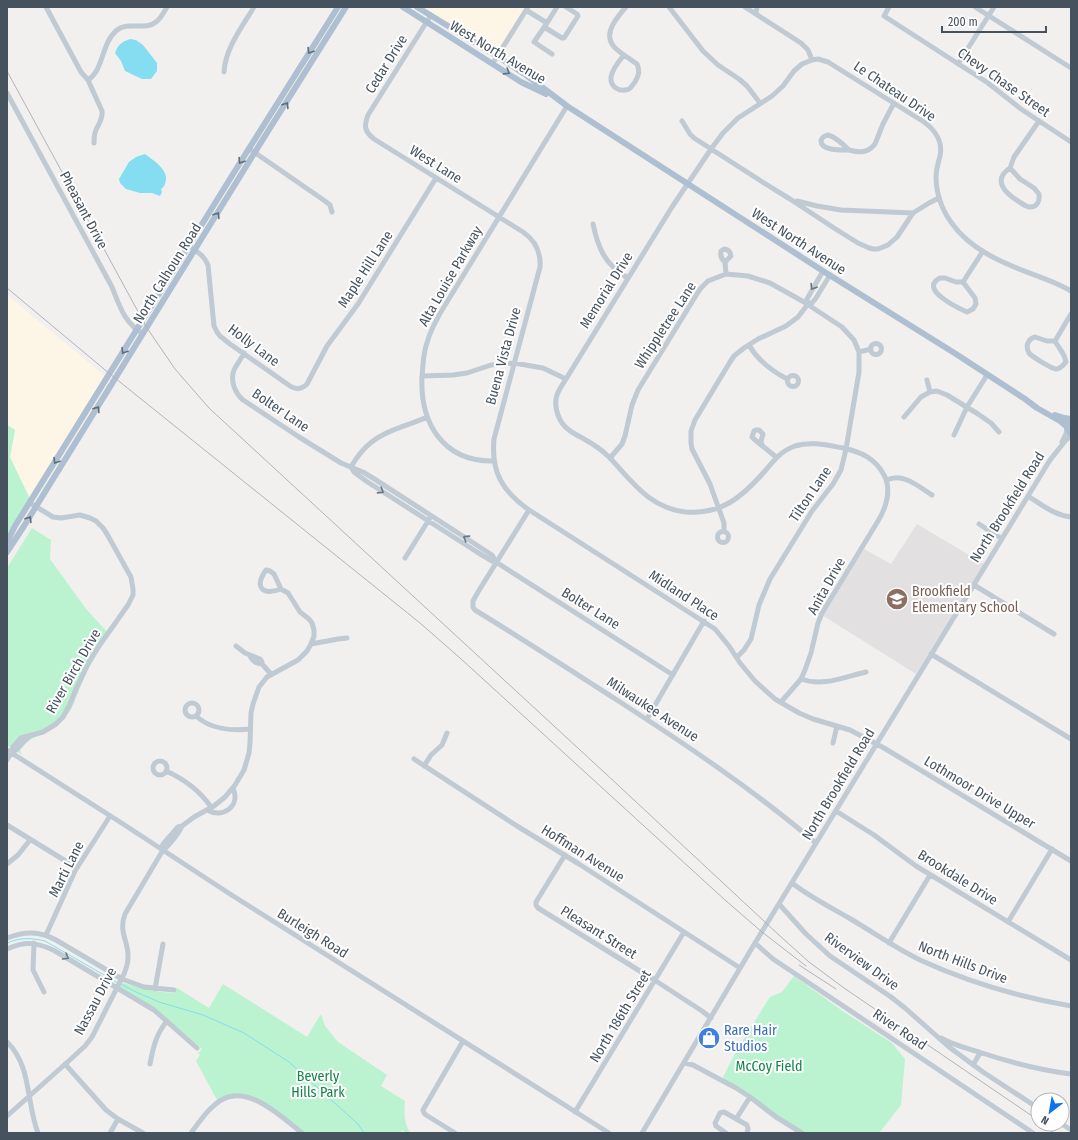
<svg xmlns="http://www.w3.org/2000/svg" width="1078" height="1140" font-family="'Fira Sans Condensed',sans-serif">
  <rect width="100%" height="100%" fill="#f2efef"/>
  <!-- commercial -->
  <path fill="#fdf6e7" d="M417,7H528L497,56Z
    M7,295L106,377L30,499L10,457L15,430L7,425Z"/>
  <!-- education -->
  <path fill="#e3e0e1" d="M917,524L984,564L916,674L822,615L864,549L891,564Z"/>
  <!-- green -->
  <path fill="#bbf2cf" d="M7,425L15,430L10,457L30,499L7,537Z
    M32,528L51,540L50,559L86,609L109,634L87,671L71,710C65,718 59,725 51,730C44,735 13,742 22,755L7,745V568Z
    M794,976L844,1012L892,1043L905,1059L901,1105L879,1133H803L723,1080V1077L738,1048L770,997L782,992Z
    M123,983C140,988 156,992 174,993L177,988L209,1008L223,984L307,1037L321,1014L325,1026L338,1042L387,1075L381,1086L405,1101C404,1113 404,1122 410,1133H406L402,1130L400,1133H304L256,1098L223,1096L217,1100L196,1061L200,1055L198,1053L202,1049L166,1018L120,988Z"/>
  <!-- water -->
  <path fill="#85ddf2" d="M130,39L136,40L143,45L157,63V71L151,79H142L125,71L121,61L115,53C118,45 121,42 130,39Z
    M145,154C153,160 171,171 165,184C164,186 163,188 161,189L162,192L160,196L152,193H140L126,189L120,183L119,179L129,162L136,157Z"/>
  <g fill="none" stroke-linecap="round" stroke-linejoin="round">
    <!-- stream -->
    <path stroke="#85ddf2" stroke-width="1" d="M7,943C20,937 32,938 45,941L118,983
      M121,984L136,992L159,1002L203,1015L244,1033L289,1062L358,1124L364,1133"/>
    <!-- minor -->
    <path stroke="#bfcad2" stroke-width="5" d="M46,7L81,72L88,80L102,111C103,119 99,123 96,130C94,134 94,139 94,143
      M669,7L703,51L718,65L739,79L747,86L760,103
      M745,7L801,43L808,50L812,60
      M889,7L884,16L988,83L1021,109L1071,142
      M975,7L1071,68
      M526,10L547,23L557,7
      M756,13L757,7
      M431,15L368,115C364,126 364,131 374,139L523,232C536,241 541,252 540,267L494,439C491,472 502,491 529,510L715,629L729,646L740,663L755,681L775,699L799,713L813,719L850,730L884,748L1071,861
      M547,23L534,42L552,54
      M544,27L562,38H564L578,16L577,14L566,7
      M624,55L637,64C640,71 639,75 635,82C633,84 632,87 629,89C620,93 610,87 611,77C612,70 619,61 624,55Z
      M624,55C620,52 615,49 612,44C604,32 618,16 626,7
      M493,63L528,7
      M958,64L994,7
      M224,72C225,49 242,27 254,7
      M88,80C104,70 101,43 117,30C128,21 145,31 156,22C161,18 164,12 167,7
      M7,93L112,287C120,307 124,322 143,334
      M682,121L690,134L694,138L764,183L790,199L834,228L858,243L869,248L873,249H878L888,245L897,237L913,213L929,203L939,198
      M828,135C836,137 843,144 849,150C842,150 821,151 821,141C822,137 824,136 828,135Z
      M251,150L325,201L330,205L332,212
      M849,150C860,153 868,153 875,144L883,124L894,103
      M1010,168L1020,179L1034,188L1039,194C1040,201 1037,208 1029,207C1025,206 1021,203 1018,201C1005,193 992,180 1010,168Z
      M1010,168L1014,157L1039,121
      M797,201L817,206L841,210L913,213
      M593,224C598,248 605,265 628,278
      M192,248C199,253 204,256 208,265L213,316L214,326L217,332L220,336L230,344L290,386C296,390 302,389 307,384L327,346L358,304L436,178
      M725,262L731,256C730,251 729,250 724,249L721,251C720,256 721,259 725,262L726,274
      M940,278H945L956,282H963L975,298L976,304L973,309L967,312C958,308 918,289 940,278Z
      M963,282L983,251
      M808,304L807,299L823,271
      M1035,337L1047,341H1055C1059,349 1064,352 1066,362C1063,365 1061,369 1056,369C1052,369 1031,356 1029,353C1025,346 1028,339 1035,337Z
      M1055,341L1071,314
      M870.5 349a5.5 5.5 0 1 1 11 0a5.5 5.5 0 1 1-11 0Z
      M749,345C758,361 772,371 787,379
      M859,352L871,349
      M244,353C241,359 237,364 234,370C230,381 235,393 243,400L299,437L341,463L363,472L376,480L472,542L492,555L496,562
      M787.5 381a5.5 5.5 0 1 1 11 0a5.5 5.5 0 1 1-11 0Z
      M422,376L453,375L467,373L491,365L514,363L543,368L566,379
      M927,380L930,392
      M904,417L921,397L930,392L937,391L947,395L978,414L991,423L999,432
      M954,435L967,407L987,375
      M1062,442L1066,434L1067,428
      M762,445L761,441L763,434L759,430H756L754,431L752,437L754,439L776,457
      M610,458L622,444L625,436L632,405L638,390L700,289L708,281L726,274L748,276L770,283L804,302L842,327L854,340L859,352V372L846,449L841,470L833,484L812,511L770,579L759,605L751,639L744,650L737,657
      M494,461C443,462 420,423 422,377C423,366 423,356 426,346C430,330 438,316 447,302L567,106
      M351,467L354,472L366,481L477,552L492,561L496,562L673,675
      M351,467C355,460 360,453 366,447C383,430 406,427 427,417
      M887,480C903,472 919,487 932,495
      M1028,496C1042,505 1054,515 1071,517
      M529,510L478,592L473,601V607L475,610C524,640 572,671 620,702C688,746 755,791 816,843
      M979,524L1002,539
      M724,531V523L710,484L692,449L691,443V431L695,420L730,362L734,356L744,348L758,339L786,326L798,317L808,304L812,303L816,298L830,275
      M717.5 537a5.5 5.5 0 1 1 11 0a5.5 5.5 0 1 1-11 0Z
      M405,558L430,518
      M974,585L1054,634
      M311,644L338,639L347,638
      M236,646L245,653L260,659L262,662V664L271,674
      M931,654L1071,739
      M250,656C252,660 256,664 262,664
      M801,679C823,687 844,677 866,672
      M781,702L801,679L805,670L811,653L818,623L822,613L878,521C886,508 892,490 884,475C875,458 861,452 843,448C827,445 811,441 795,446C781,451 774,460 765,471C743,496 722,515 686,512C649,508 632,481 609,457C602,450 593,444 584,439C579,436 574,434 569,430C559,423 553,407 557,395C559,389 563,384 566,379L672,207L711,149L723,133L738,118L772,96L783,86L794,71L802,64L812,60L818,59L828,62L924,122C935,130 943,142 940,156C938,163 936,170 936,177C936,193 942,210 951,222C965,243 990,257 1012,266C1032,275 1053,280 1071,291
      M185 710a7 7 0 1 1 14 0a7 7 0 1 1-14 0Z
      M196,716C210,729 232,731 250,729
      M647,719L704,621
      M833,743L837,726
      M7,750L120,822L230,894L609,1133
      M11,753C19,750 22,742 29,737
      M414,759L517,826L579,864L740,968
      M7,760L11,753L13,747L21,738L43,732L56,724L63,717L70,704L76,689L89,662L99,646L128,605L133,595V589L131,577L127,570L107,534L103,528L96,521L90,518L80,515L61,518L53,517L30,503
      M153 768a7 7 0 1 1 14 0a7 7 0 1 1-14 0Z
      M424,766L431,755L442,745L447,733
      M166,771C184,779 200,791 211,807
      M207,810C223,819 241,806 233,788
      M836,811L874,835L916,866L1071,960
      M7,825L77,868
      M163,850L162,846L164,843L178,827L182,826L194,817L214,806L225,797L235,785L244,770L249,753L250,743L251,713L253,704L259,687L267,677L298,660L307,651L311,644L314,636V630L312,623L309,619L300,612L288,593L281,589C262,596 254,587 266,570L270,571L274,574L281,589
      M565,855L536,902V905L538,908L656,981L702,1011L711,1018
      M7,864L18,855L30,840
      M792,883C810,897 830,907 849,918C873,932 895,948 920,960C968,982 1019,997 1071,1006
      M779,904L806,934L830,956L891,997L905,1008L949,1047L983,1072L1038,1108
      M1008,922L1052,849
      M46,935L75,871L110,816
      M7,938C25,931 39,931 56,940L122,979L144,987L174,990
      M34,943L33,970L44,992
      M755,943L773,959L791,971L1033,1133
      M889,943L930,875
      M7,949C25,941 37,942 55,951L154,1010L197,1048
      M155,989L163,944
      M941,1038C953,1045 966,1048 979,1052C1009,1062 1039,1070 1071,1074
      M7,1042C32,1066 26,1103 38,1133
      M685,1063L693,1065L736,1088L750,1097L776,1117L802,1133
      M65,1064L106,1110L118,1119L143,1133
      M150,1064C153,1048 156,1034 167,1021
      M973,1065L980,1053
      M575,1112L684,932
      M7,1116L72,1058L85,1046L92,1037L124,974C126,969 128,964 128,958C129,941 118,933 125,914L163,850C168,847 179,833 182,826
      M736,1119L750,1097
      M1062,1124L1071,1130
      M110,1133L118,1119
      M191,1133C200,1121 210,1106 223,1099C249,1085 283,1118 302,1133
      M455,1133L426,1115L424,1113L423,1110L463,1041
      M642,1133L755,943L1050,460L1066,440L1071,436
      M726,1133L716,1126L715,1123L720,1113L724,1112L747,1125L748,1129L747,1133"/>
    <!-- major -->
    <path stroke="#adbfd0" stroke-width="6" d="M403,7L521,82L546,94
      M417,7L497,56L526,75L567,106L823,271L956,354L1025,399L1037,408L1060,421L1066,426
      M1055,415L1064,418L1071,419
      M1067,423V428L1071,434
      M7,542L15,526L243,158L338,7
      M7,552L24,526L255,152L346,7"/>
    <!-- rail -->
    <path stroke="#b1b4ba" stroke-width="1" d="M7,71L147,328L175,369L209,408L605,773L780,936L809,962L844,988L1038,1120
      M7,288L110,374L420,623L460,658L725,900L762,932L806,966
      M799,965L836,989
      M1041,1124L1054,1133"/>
  </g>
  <!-- one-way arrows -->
  <defs><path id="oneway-chevron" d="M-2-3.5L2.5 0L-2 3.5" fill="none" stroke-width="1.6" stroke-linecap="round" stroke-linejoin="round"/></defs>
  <g stroke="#606e7a">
    <use href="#oneway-chevron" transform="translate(310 51) rotate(122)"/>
    <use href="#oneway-chevron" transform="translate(507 72) rotate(32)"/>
    <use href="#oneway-chevron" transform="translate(286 105) rotate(-58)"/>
    <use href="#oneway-chevron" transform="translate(241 161) rotate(122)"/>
    <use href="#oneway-chevron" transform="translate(217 215) rotate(-58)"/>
    <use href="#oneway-chevron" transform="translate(124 351) rotate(122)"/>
    <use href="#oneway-chevron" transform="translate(97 409) rotate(-58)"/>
    <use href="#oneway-chevron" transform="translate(56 461) rotate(122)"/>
    <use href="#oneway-chevron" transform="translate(29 519) rotate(-58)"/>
  </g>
  <g stroke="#6a7781">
    <use href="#oneway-chevron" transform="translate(813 287) rotate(122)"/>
    <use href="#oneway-chevron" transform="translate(381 491) rotate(32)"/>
    <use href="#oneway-chevron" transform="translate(466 538) rotate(-147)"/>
    <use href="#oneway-chevron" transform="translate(66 957) rotate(30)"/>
  </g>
  <!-- icons -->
  <defs>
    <g id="school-disc" transform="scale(1.15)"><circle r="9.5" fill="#8d6e63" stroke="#fff"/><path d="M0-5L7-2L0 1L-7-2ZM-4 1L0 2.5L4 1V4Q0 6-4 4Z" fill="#fff"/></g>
    <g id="shop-disc" transform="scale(1.15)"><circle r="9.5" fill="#3f7fe0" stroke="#fff"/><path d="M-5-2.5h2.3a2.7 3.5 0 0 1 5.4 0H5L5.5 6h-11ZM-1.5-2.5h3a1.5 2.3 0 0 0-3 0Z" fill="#fff"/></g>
  </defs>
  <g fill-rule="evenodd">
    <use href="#school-disc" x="897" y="599"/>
    <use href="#shop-disc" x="709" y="1038"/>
  </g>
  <g text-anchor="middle" stroke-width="4" stroke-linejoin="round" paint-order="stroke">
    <!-- street labels -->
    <g font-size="14" fill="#46535e" stroke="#fff">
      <text transform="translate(498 52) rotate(31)" y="5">West North Avenue</text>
      <text transform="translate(386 64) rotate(-58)" y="5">Cedar Drive</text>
      <text transform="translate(1004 82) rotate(35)" y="5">Chevy Chase Street</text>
      <text transform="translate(895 91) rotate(34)" y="5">Le Chateau Drive</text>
      <text transform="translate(436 164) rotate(32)" y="5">West Lane</text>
      <text transform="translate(84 210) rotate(62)" y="5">Pheasant Drive</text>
      <text transform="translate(799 241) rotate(33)" y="5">West North Avenue</text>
      <text transform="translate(365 269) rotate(-57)" y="5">Maple Hill Lane</text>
      <text transform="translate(167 273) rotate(-58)" y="5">North Calhoun Road</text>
      <text transform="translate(450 276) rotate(-60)" y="5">Alta Louise Parkway</text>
      <text transform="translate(606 290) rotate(-58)" y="5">Memorial Drive</text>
      <text transform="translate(665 325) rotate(-57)" y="5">Whippletree Lane</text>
      <text transform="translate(254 345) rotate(37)" y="5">Holly Lane</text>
      <text transform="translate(503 356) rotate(-75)" y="5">Buena Vista Drive</text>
      <text transform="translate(281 410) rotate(34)" y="5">Bolter Lane</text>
      <text transform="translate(810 494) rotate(-56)" y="5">Tilton Lane</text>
      <text transform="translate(1007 507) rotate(-58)" y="5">North Brookfield Road</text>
      <text transform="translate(826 586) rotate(-61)" y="5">Anita Drive</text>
      <text transform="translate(684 595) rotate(33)" y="5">Midland Place</text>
      <text transform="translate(591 608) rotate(32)" y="5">Bolter Lane</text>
      <text transform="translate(73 671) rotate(-60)" y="5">River Birch Drive</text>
      <text transform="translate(653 709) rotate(33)" y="5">Milwaukee Avenue</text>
      <text transform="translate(838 784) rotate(-59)" y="5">North Brookfield Road</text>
      <text transform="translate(980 792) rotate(31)" y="5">Lothmoor Drive Upper</text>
      <text transform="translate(583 853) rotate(32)" y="5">Hoffman Avenue</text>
      <text transform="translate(66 869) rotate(-63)" y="5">Marti Lane</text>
      <text transform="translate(958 877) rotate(32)" y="5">Brookdale Drive</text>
      <text transform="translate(599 932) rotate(32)" y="5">Pleasant Street</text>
      <text transform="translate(313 933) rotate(32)" y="5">Burleigh Road</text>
      <text transform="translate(862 961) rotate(36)" y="5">Riverview Drive</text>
      <text transform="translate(963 962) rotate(21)" y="5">North Hills Drive</text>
      <text transform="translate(95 1001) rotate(-62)" y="5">Nassau Drive</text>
      <text transform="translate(620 1016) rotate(-59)" y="5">North 186th Street</text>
      <text transform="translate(900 1029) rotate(34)" y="5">River Road</text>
    </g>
    <!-- education labels -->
    <g font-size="14" fill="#785e54" stroke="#fff" text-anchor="start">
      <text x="912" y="596">Brookfield<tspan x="912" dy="16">Elementary School</tspan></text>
    </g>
    <!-- shop labels -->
    <g font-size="14" fill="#366cbe" stroke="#fff" text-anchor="start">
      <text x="724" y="1035">Rare Hair<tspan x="724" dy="16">Studios</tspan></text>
    </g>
    <!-- park labels -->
    <g font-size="14" fill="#118448" stroke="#fff">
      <text x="769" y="1071">McCoy Field</text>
      <text x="318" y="1081">Beverly<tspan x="318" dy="16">Hills Park</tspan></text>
    </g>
  </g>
  <!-- border -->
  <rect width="1078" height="1140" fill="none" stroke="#46535e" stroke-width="16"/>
  <!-- north arrow -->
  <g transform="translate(1050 1112) rotate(211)"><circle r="19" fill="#ffffff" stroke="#b5babf"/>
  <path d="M0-3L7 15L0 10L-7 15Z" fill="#0e74ed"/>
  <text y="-6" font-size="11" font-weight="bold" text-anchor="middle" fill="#46535e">N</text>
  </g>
  <!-- scale -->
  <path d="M942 26v6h104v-6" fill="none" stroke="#46535e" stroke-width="2"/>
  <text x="948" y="26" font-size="12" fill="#46535e" stroke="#ffffff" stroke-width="3" paint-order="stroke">200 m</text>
</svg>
